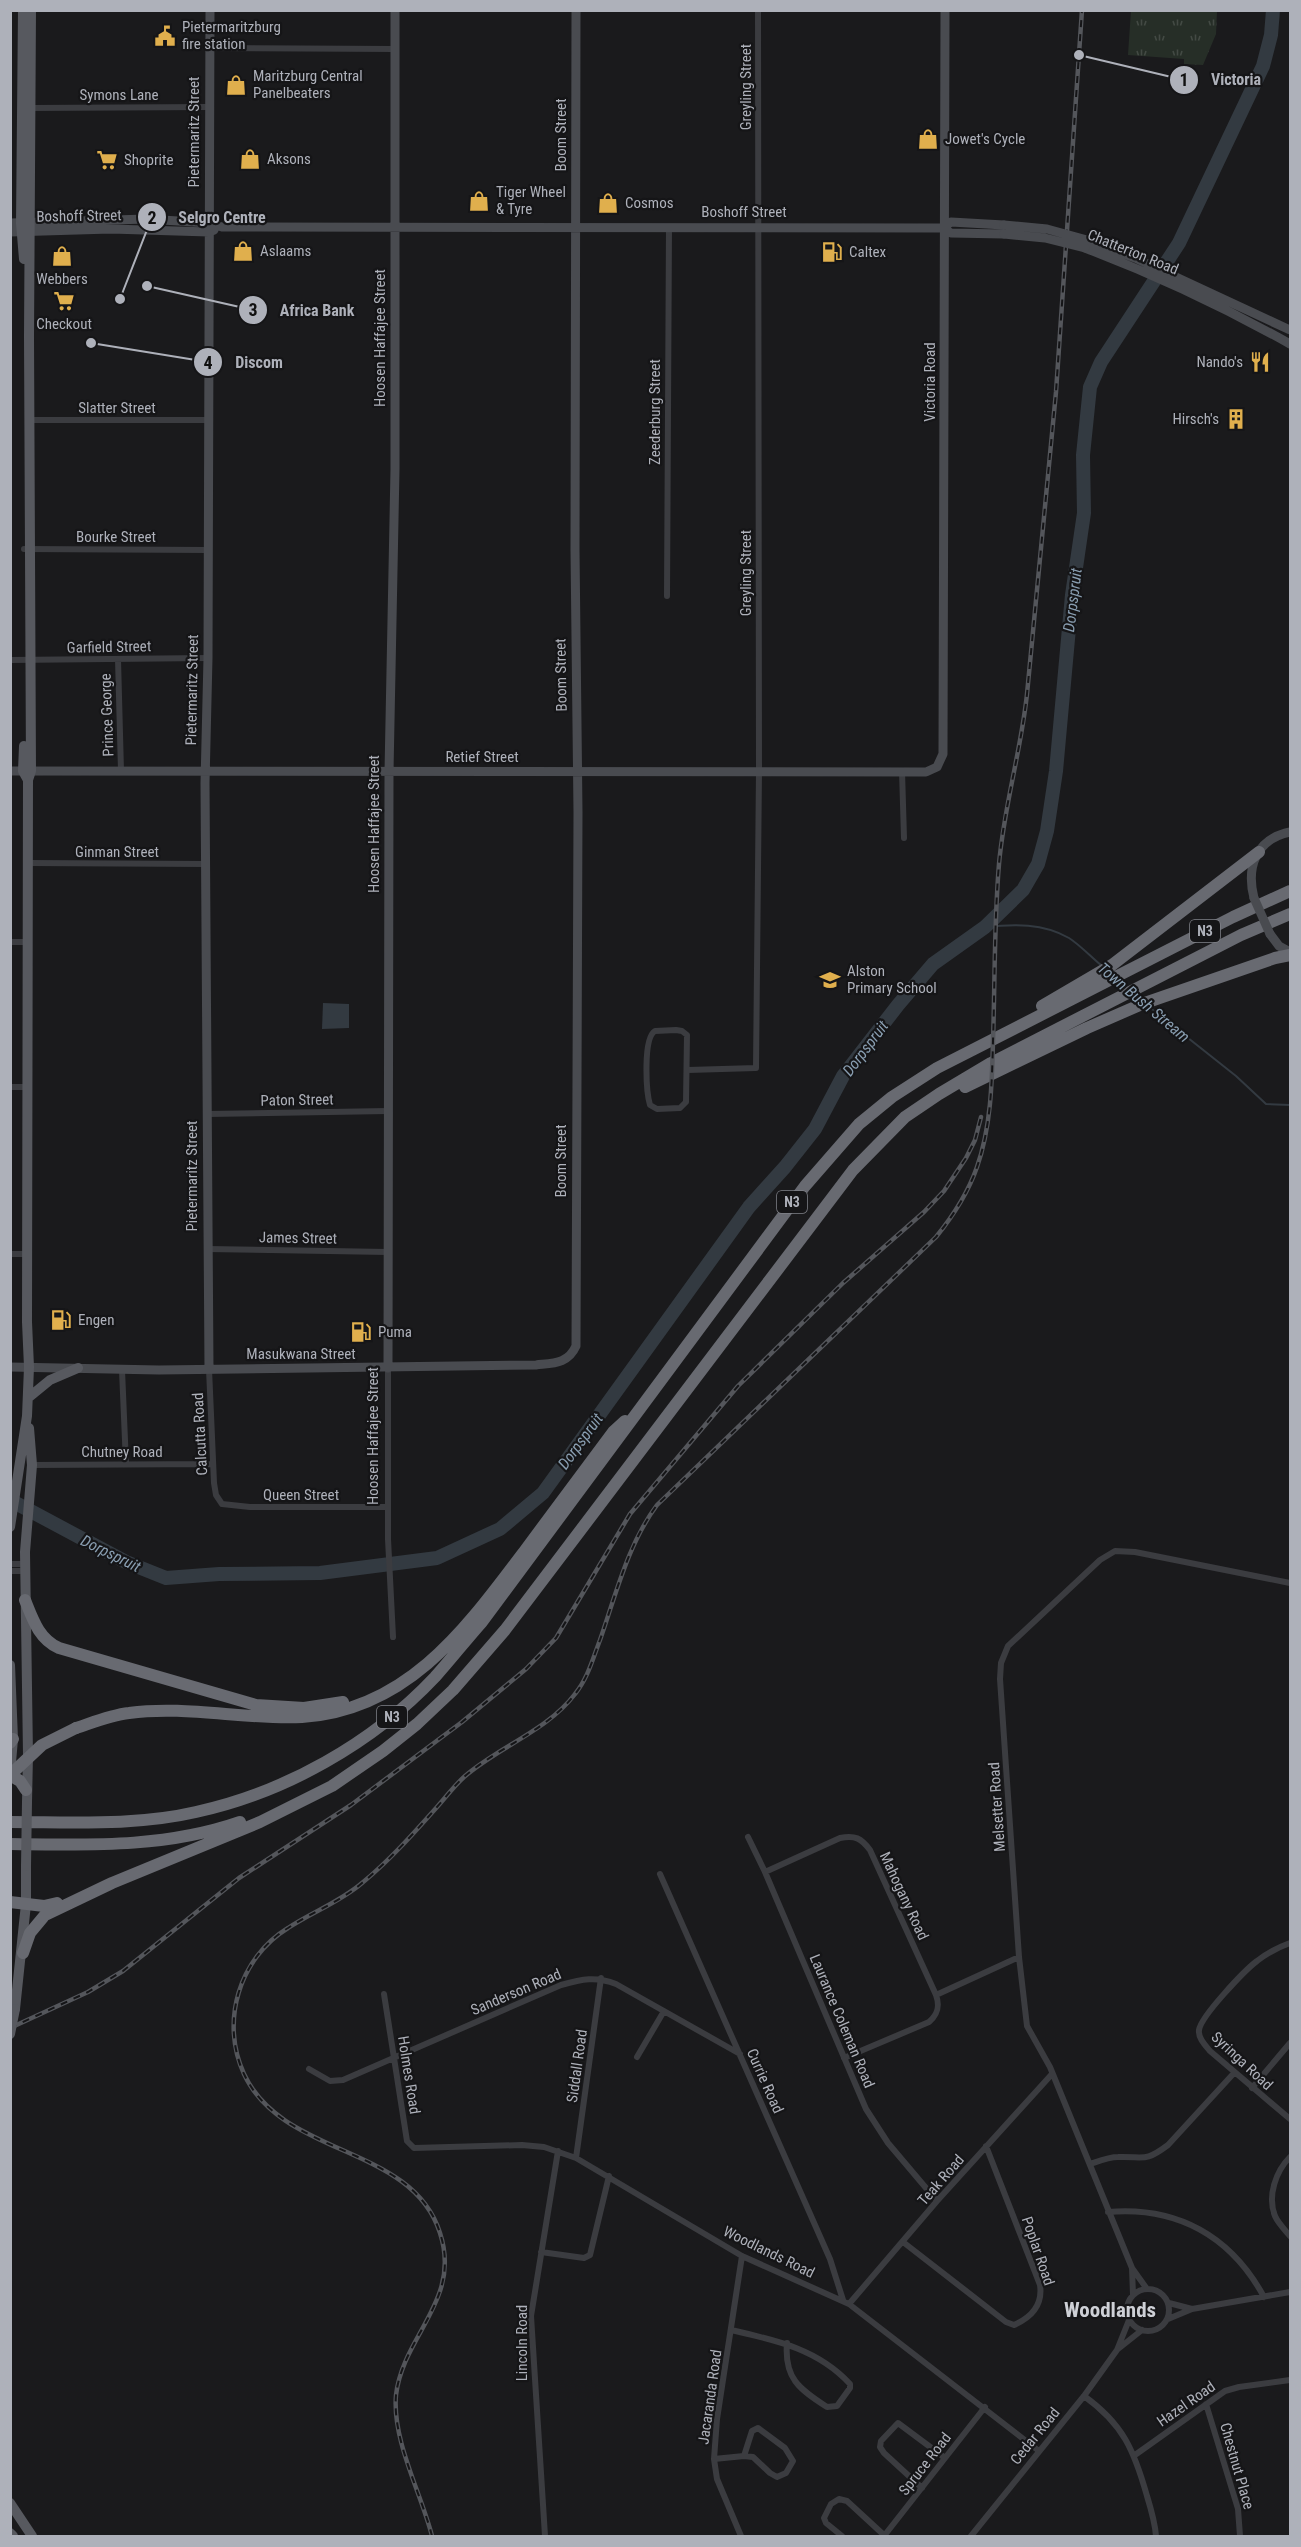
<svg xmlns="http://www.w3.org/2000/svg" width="1301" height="2547" font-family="'Roboto Condensed',sans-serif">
  <defs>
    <pattern id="grass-tufts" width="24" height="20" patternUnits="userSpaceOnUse" patternTransform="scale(1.5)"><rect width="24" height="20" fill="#262e27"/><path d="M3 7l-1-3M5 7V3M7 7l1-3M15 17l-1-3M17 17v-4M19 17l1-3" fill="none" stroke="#434a44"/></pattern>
  </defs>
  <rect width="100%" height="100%" fill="#1a1a1c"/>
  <!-- grass -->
  <path fill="url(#grass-tufts)" d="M1131,11H1217L1216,34L1203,65L1184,64V59L1128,55Z"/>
  <!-- water -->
  <path fill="#333a41" d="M323,1003L349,1004V1028L322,1029Z"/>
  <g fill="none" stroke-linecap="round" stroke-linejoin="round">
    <!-- stream -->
    <path stroke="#333a41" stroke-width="2" d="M985,927C1014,924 1043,923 1069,938C1080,945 1091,957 1102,966
      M1149,1007L1236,1076L1266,1104L1290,1105"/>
    <!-- river -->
    <path stroke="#333a41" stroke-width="14" d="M10,1500L126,1562L166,1578L219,1574L320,1573L437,1558L500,1529L543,1493L749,1207L785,1167L815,1129L843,1076L898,1005L933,964L985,927L1023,890L1038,864L1047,831L1056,771L1072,595L1084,513L1083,455L1090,387L1101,362L1179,243L1263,66L1271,35L1273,10"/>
    <!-- street -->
    <path stroke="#3b3c40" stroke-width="6" d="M209,48L395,49
      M30,108L209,107
      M28,420H209
      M24,549L208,550
      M667,596L669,227
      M118,659L121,771
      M10,660L208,658
      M902,771L904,838
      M28,863L206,864
      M10,942H27
      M676,1030L682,1031L687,1035L686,1102L680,1108L657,1109L650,1105C646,1091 643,1038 655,1031Z
      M688,1070L756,1068L759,771L758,10
      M10,1087H28
      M207,1114L388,1111
      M207,1249L388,1252
      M10,1254H28
      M388,1368V1539L393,1637
      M209,1369L214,1483L216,1495L222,1504L250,1507H388
      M122,1370L126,1464
      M32,1465L213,1464
      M10,1564H25
      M10,1571H25
      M748,1837L765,1872L866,2109L888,2143L937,2201
      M765,1872L840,1838C855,1835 861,1838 870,1850L936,1995C940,2006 938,2014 929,2022L844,2058
      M660,1874L830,2259L843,2300
      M1290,1943C1279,1947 1267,1953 1257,1961C1245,1970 1201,2016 1199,2030C1198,2038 1205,2045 1210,2051L1290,2119
      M384,1994L407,2141L414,2148L522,2145L544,2147L576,2158L742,2256L849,2304L1039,2451
      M936,1995L1019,1957
      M637,2057L664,2011
      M309,2069L330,2081L343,2080L561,1985C582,1979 596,1976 616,1984L740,2054
      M1252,2088L1290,2043
      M1290,2157C1276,2171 1267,2196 1275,2216C1278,2223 1285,2230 1290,2236
      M576,2158L601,1978
      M1090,2164C1099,2161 1109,2157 1118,2157C1144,2156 1144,2163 1168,2145L1234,2073
      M1108,2212C1177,2206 1231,2236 1264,2297
      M903,2242L1006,2322L1014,2325C1032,2317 1043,2305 1040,2285L986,2146
      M541,2252L584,2258L590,2255L609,2176
      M1132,2268L1133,2295
      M1127 2310a21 21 0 1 1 42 0a21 21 0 1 1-42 0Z
      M1147,2289L1132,2268L1050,2067L1027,2026L1019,1957L1000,1679L1001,1663L1008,1646L1100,1560L1115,1551L1135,1552L1290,1583
      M1169,2303L1192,2309
      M849,2304L937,2201L1052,2074
      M1168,2319L1192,2309L1290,2292
      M731,2330C775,2340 818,2349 850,2384V2388L837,2406L827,2407C799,2389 784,2378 787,2343
      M1118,2349L1142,2330
      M1084,2396C1123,2424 1134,2450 1147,2496C1151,2509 1155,2522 1156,2536
      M1206,2404L1238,2509L1240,2536
      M1135,2455L1225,2391L1239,2387L1290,2380
      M714,2459L744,2456L752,2431L758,2428L785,2448L793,2461L786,2473L777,2477L770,2473L753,2457L744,2456
      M922,2488L884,2453L880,2447L881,2441L898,2423L945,2458
      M545,2536L531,2316L558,2151
      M741,2536L717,2479L714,2459L717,2419L742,2256
      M842,2536L826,2523L824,2518L831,2504L839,2499L847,2501L885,2536
      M884,2536L985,2407
      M971,2536L1084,2396L1117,2350L1129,2320"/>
    <!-- secondary -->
    <path stroke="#494b50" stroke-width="9" d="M10,223L147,219L209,223L222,227L943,228L951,233L1004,234
      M943,228L951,222L1004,225
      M10,232L111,229L209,232L214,230
      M1087,240L1135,258L1290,330
      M1085,248C1156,275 1224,307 1290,344
      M10,771L926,772L937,767L943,754L945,10
      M1254,898C1246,867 1256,839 1290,832
      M1270,934L1279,946L1290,952
      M10,1367L159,1370L536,1365C553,1363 568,1364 576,1346L578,812L575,550L576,10
      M388,1368L389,772L395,469V10
      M209,1369L205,783L208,658L210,10"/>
    <!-- primary -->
    <path stroke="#57595f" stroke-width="10" d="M23,10L21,223L24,259
      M24,746L23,771L28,780
      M28,1398L50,1380L78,1368
      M10,1527L27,1416L29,1367L27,1322L28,780L31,771L29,337L31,10
      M10,1665L13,1739L10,1774
      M27,1802L28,1755L25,1552L32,1465L29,1428
      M15,2009L26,1904V1866
      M10,2503L32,2536
      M10,2533L13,2536"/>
    <!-- highway -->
    <path stroke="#686a71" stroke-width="12" d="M1042,1006L1112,965L1259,852
      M965,1087L1087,1028L1142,1004L1275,958L1290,955
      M25,1600C33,1620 39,1639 59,1648L256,1705L304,1708L343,1702
      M76,1728C94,1722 111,1715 129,1713C186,1705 244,1720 302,1717C409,1710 467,1627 526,1549C555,1510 584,1471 613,1432L625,1421
      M10,1743L13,1739
      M10,1775L20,1781L26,1790
      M10,1822C72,1822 136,1826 196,1812C284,1793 373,1743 435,1677C451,1659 466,1640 482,1622L805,1186L859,1124L892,1097L937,1068L1233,917L1290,891
      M10,1844C89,1845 165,1848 240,1822
      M10,1902L44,1906L57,1903
      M23,1953L30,1933L45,1915L112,1883L260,1822L332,1786L383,1751L417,1724L453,1690L505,1630L853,1170L905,1117L939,1094L991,1063L1241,935L1290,914"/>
    <!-- rail casing -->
    <g stroke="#54565b" stroke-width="4.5">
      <path id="rail" d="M10,2028L88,1992L123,1971L239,1878L351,1805L462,1722L526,1669L556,1638L630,1514L738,1386L843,1283L924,1212L944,1191L966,1158L975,1140L981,1117
        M432,2536C421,2493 392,2440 396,2395C403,2335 462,2300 440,2233C412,2144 283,2158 244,2074C220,2022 239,1958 288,1928C312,1912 340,1902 362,1883C389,1861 414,1833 437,1807C446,1797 454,1786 464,1777C498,1747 547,1731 575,1694C588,1678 593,1658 600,1640C616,1594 628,1544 657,1505L936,1237C953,1216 968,1193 977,1167C991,1127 992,1083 993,1041C995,982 994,923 999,864C1004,806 1021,751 1027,694L1056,392L1082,10"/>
    </g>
    <!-- rail -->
    <use href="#rail" stroke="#151517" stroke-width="2" stroke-dasharray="7" stroke-linecap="butt"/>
    <!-- secondary-bridge -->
    <path stroke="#494b50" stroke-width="9" d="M1004,225L1047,229L1087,240
      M1004,234L1045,238L1085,248
      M1254,898L1270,934"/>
    <!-- primary-bridge -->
    <path stroke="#57595f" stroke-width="10" d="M26,1866L27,1802
      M10,2034L15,2009"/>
    <!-- highway-bridge -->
    <path stroke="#686a71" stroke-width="12" d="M10,1775L42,1745L76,1728"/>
  </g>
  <!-- icons -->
  <defs>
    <g id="civic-bare" transform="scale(1.62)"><path d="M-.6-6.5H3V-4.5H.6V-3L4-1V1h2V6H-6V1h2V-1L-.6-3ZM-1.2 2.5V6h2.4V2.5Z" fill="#e0af4d" stroke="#151517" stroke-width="2.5" paint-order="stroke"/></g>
    <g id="shop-bare" transform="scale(1.62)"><path d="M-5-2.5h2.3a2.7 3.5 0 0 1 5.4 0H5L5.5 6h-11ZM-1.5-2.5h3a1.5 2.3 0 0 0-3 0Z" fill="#e0af4d" stroke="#151517" stroke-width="2.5" paint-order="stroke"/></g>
    <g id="supermarket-bare" transform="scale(1.62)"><path d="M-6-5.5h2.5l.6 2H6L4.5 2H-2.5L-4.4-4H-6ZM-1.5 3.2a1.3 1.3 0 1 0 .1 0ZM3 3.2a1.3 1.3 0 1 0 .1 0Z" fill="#e0af4d" stroke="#151517" stroke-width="2.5" paint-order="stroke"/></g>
    <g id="fuel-bare" transform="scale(1.62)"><path d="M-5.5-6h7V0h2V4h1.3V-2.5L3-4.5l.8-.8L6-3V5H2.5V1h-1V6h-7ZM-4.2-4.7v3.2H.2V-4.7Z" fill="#e0af4d" stroke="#151517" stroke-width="2.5" paint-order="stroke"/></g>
    <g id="restaurant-bare" transform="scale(1.62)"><path d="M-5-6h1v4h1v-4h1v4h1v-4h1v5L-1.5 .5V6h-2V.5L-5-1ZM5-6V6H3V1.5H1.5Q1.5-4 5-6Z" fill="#e0af4d" stroke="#151517" stroke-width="2.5" paint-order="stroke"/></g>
    <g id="building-bare" transform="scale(1.62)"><path d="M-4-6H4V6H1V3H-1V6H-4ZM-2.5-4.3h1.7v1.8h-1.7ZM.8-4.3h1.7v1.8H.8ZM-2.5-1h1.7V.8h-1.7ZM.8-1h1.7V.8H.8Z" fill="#e0af4d" stroke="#151517" stroke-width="2.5" paint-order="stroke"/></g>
    <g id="school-bare" transform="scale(1.62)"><path d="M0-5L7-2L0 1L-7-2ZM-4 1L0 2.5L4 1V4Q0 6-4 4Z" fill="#e0af4d" stroke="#151517" stroke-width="2.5" paint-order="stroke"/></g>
  </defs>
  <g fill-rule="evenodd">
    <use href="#civic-bare" x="165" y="36"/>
    <use href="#shop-bare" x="236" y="85"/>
    <use href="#shop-bare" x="928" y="139"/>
    <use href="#shop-bare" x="250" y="159"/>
    <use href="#supermarket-bare" x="107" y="160"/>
    <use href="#shop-bare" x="479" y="201"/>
    <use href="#shop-bare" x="608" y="203"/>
    <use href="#shop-bare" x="243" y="251"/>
    <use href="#fuel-bare" x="832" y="252"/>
    <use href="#shop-bare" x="62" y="256"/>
    <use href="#supermarket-bare" x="64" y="301"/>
    <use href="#restaurant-bare" x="1260" y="362"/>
    <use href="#building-bare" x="1236" y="419"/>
    <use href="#school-bare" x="830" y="980"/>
    <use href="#fuel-bare" x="61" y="1320"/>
    <use href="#fuel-bare" x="361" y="1332"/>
  </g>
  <g text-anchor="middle" stroke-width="4.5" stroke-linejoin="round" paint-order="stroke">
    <!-- shield labels -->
    <g fill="#151517" stroke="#808289" stroke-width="1.5">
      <rect x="1190" y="920" width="30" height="22" rx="4.5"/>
      <rect x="777" y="1191" width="30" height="22" rx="4.5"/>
      <rect x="377" y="1706" width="30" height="22" rx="4.5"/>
    </g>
    <g font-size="14" font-weight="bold" fill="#aeb1ba">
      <text x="1205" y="936">N3</text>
      <text x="792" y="1207">N3</text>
      <text x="392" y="1722">N3</text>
    </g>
    <!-- poi labels -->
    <g font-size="15" fill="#aeb1ba" stroke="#151517" text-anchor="start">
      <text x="182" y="32">Pietermaritzburg<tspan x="182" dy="17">fire station</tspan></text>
      <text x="253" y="81">Maritzburg Central<tspan x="253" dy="17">Panelbeaters</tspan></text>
      <text x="945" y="144">Jowet's Cycle</text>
      <text x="267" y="164">Aksons</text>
      <text x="124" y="165">Shoprite</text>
      <text x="496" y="197">Tiger Wheel<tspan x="496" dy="17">&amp; Tyre</tspan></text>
      <text x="625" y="208">Cosmos</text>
      <text x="260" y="256">Aslaams</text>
      <text x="849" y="257">Caltex</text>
      <text x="62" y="284" text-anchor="middle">Webbers</text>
      <text x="64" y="329" text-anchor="middle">Checkout</text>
      <text x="1243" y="367" text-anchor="end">Nando's</text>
      <text x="1219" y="424" text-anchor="end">Hirsch's</text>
      <text x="847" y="976">Alston<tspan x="847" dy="17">Primary School</tspan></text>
      <text x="78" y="1325">Engen</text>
      <text x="378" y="1337">Puma</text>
    </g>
    <!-- street labels -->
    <g font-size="15" fill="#aeb1ba" stroke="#151517">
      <text transform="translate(746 87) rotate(-90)" y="5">Greyling Street</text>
      <text x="119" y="100">Symons Lane</text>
      <text transform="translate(194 132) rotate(-90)" y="5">Pietermaritz Street</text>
      <text transform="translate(561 135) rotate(-90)" y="5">Boom Street</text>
      <text x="744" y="217">Boshoff Street</text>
      <text transform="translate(79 216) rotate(-1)" y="5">Boshoff Street</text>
      <text transform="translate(1133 252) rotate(22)" y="5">Chatterton Road</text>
      <text transform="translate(380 338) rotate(-90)" y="5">Hoosen Haffajee Street</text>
      <text transform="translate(930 382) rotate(-90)" y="5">Victoria Road</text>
      <text x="117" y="413">Slatter Street</text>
      <text transform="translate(655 412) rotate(-90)" y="5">Zeederburg Street</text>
      <text x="116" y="542">Bourke Street</text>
      <text transform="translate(746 573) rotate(-90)" y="5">Greyling Street</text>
      <text transform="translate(109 647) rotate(-1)" y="5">Garfield Street</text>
      <text transform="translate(561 675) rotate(-91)" y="5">Boom Street</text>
      <text transform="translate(192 690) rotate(-89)" y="5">Pietermaritz Street</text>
      <text transform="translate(107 715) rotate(-92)" y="5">Prince George</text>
      <text x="482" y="762">Retief Street</text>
      <text transform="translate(374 824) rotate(-90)" y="5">Hoosen Haffajee Street</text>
      <text x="117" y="857">Ginman Street</text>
      <text transform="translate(297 1100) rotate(-1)" y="5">Paton Street</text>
      <text transform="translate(561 1161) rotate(-90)" y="5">Boom Street</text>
      <text transform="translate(192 1176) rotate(-90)" y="5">Pietermaritz Street</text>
      <text transform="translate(298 1238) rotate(1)" y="5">James Street</text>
      <text x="301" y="1359">Masukwana Street</text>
      <text transform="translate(200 1434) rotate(-93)" y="5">Calcutta Road</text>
      <text transform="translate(373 1436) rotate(-90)" y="5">Hoosen Haffajee Street</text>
      <text x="122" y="1457">Chutney Road</text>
      <text x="301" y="1500">Queen Street</text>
      <text transform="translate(997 1807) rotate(-94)" y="5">Melsetter Road</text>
      <text transform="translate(904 1896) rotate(65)" y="5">Mahogany Road</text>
      <text transform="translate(516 1992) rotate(-23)" y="5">Sanderson Road</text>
      <text transform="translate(842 2021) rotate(67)" y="5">Laurance Coleman Road</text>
      <text transform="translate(1242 2061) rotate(43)" y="5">Syringa Road</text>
      <text transform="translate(577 2066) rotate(-82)" y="5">Siddall Road</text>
      <text transform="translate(409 2075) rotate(81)" y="5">Holmes Road</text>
      <text transform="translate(765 2081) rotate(66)" y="5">Currie Road</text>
      <text transform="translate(941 2180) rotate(-49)" y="5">Teak Road</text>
      <text transform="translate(1038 2251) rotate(71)" y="5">Poplar Road</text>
      <text transform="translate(769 2252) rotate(26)" y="5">Woodlands Road</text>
      <text transform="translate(522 2343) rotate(-90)" y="5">Lincoln Road</text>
      <text transform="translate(710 2397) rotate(-82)" y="5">Jacaranda Road</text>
      <text transform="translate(1186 2404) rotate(-35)" y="5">Hazel Road</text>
      <text transform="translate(1035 2436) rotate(-51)" y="5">Cedar Road</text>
      <text transform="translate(925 2464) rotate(-52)" y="5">Spruce Road</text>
      <text transform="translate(1237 2466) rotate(74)" y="5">Chestnut Place</text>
    </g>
    <!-- water labels -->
    <g font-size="16" font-style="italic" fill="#899eb1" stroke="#151517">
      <text transform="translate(1072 600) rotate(-83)" y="6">Dorpspruit</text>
      <text transform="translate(1144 1002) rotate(40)" y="6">Town Bush Stream</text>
      <text transform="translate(865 1048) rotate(-53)" y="6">Dorpspruit</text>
      <text transform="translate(580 1441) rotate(-54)" y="6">Dorpspruit</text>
      <text transform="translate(111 1553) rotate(26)" y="6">Dorpspruit</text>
    </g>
    <!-- district labels -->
    <g font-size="21" font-weight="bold" fill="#ced0d6" stroke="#151517">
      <text x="1110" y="2317">Woodlands</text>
    </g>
  </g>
  <!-- callouts -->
  <path fill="none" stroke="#aeb1ba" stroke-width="2" d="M1079 55L1184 80M120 299L152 217M147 286L253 310M91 343L208 362"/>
  <g fill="#aeb1ba" stroke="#151517" stroke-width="2">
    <circle cx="1079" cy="55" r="6"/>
    <circle cx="120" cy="299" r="6"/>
    <circle cx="147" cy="286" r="6"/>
    <circle cx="91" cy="343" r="6"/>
    <circle cx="1184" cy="80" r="15"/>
    <circle cx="152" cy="217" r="15"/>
    <circle cx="253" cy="310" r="15"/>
    <circle cx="208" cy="362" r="15"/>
  </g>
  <g font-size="18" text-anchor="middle" font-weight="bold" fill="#111">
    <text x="1184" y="86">1</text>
    <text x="152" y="224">2</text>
    <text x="253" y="316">3</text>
    <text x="208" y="369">4</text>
  </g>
  <g font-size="16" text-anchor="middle" font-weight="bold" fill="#aeb1ba" stroke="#151517" stroke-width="4.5" stroke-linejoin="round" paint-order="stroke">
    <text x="1236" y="85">Victoria</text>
    <text x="222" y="223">Selgro Centre</text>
    <text x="317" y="316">Africa Bank</text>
    <text x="259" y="368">Discom</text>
  </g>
  <!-- border -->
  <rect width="1301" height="2547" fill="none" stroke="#aeb1ba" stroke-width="24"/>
</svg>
